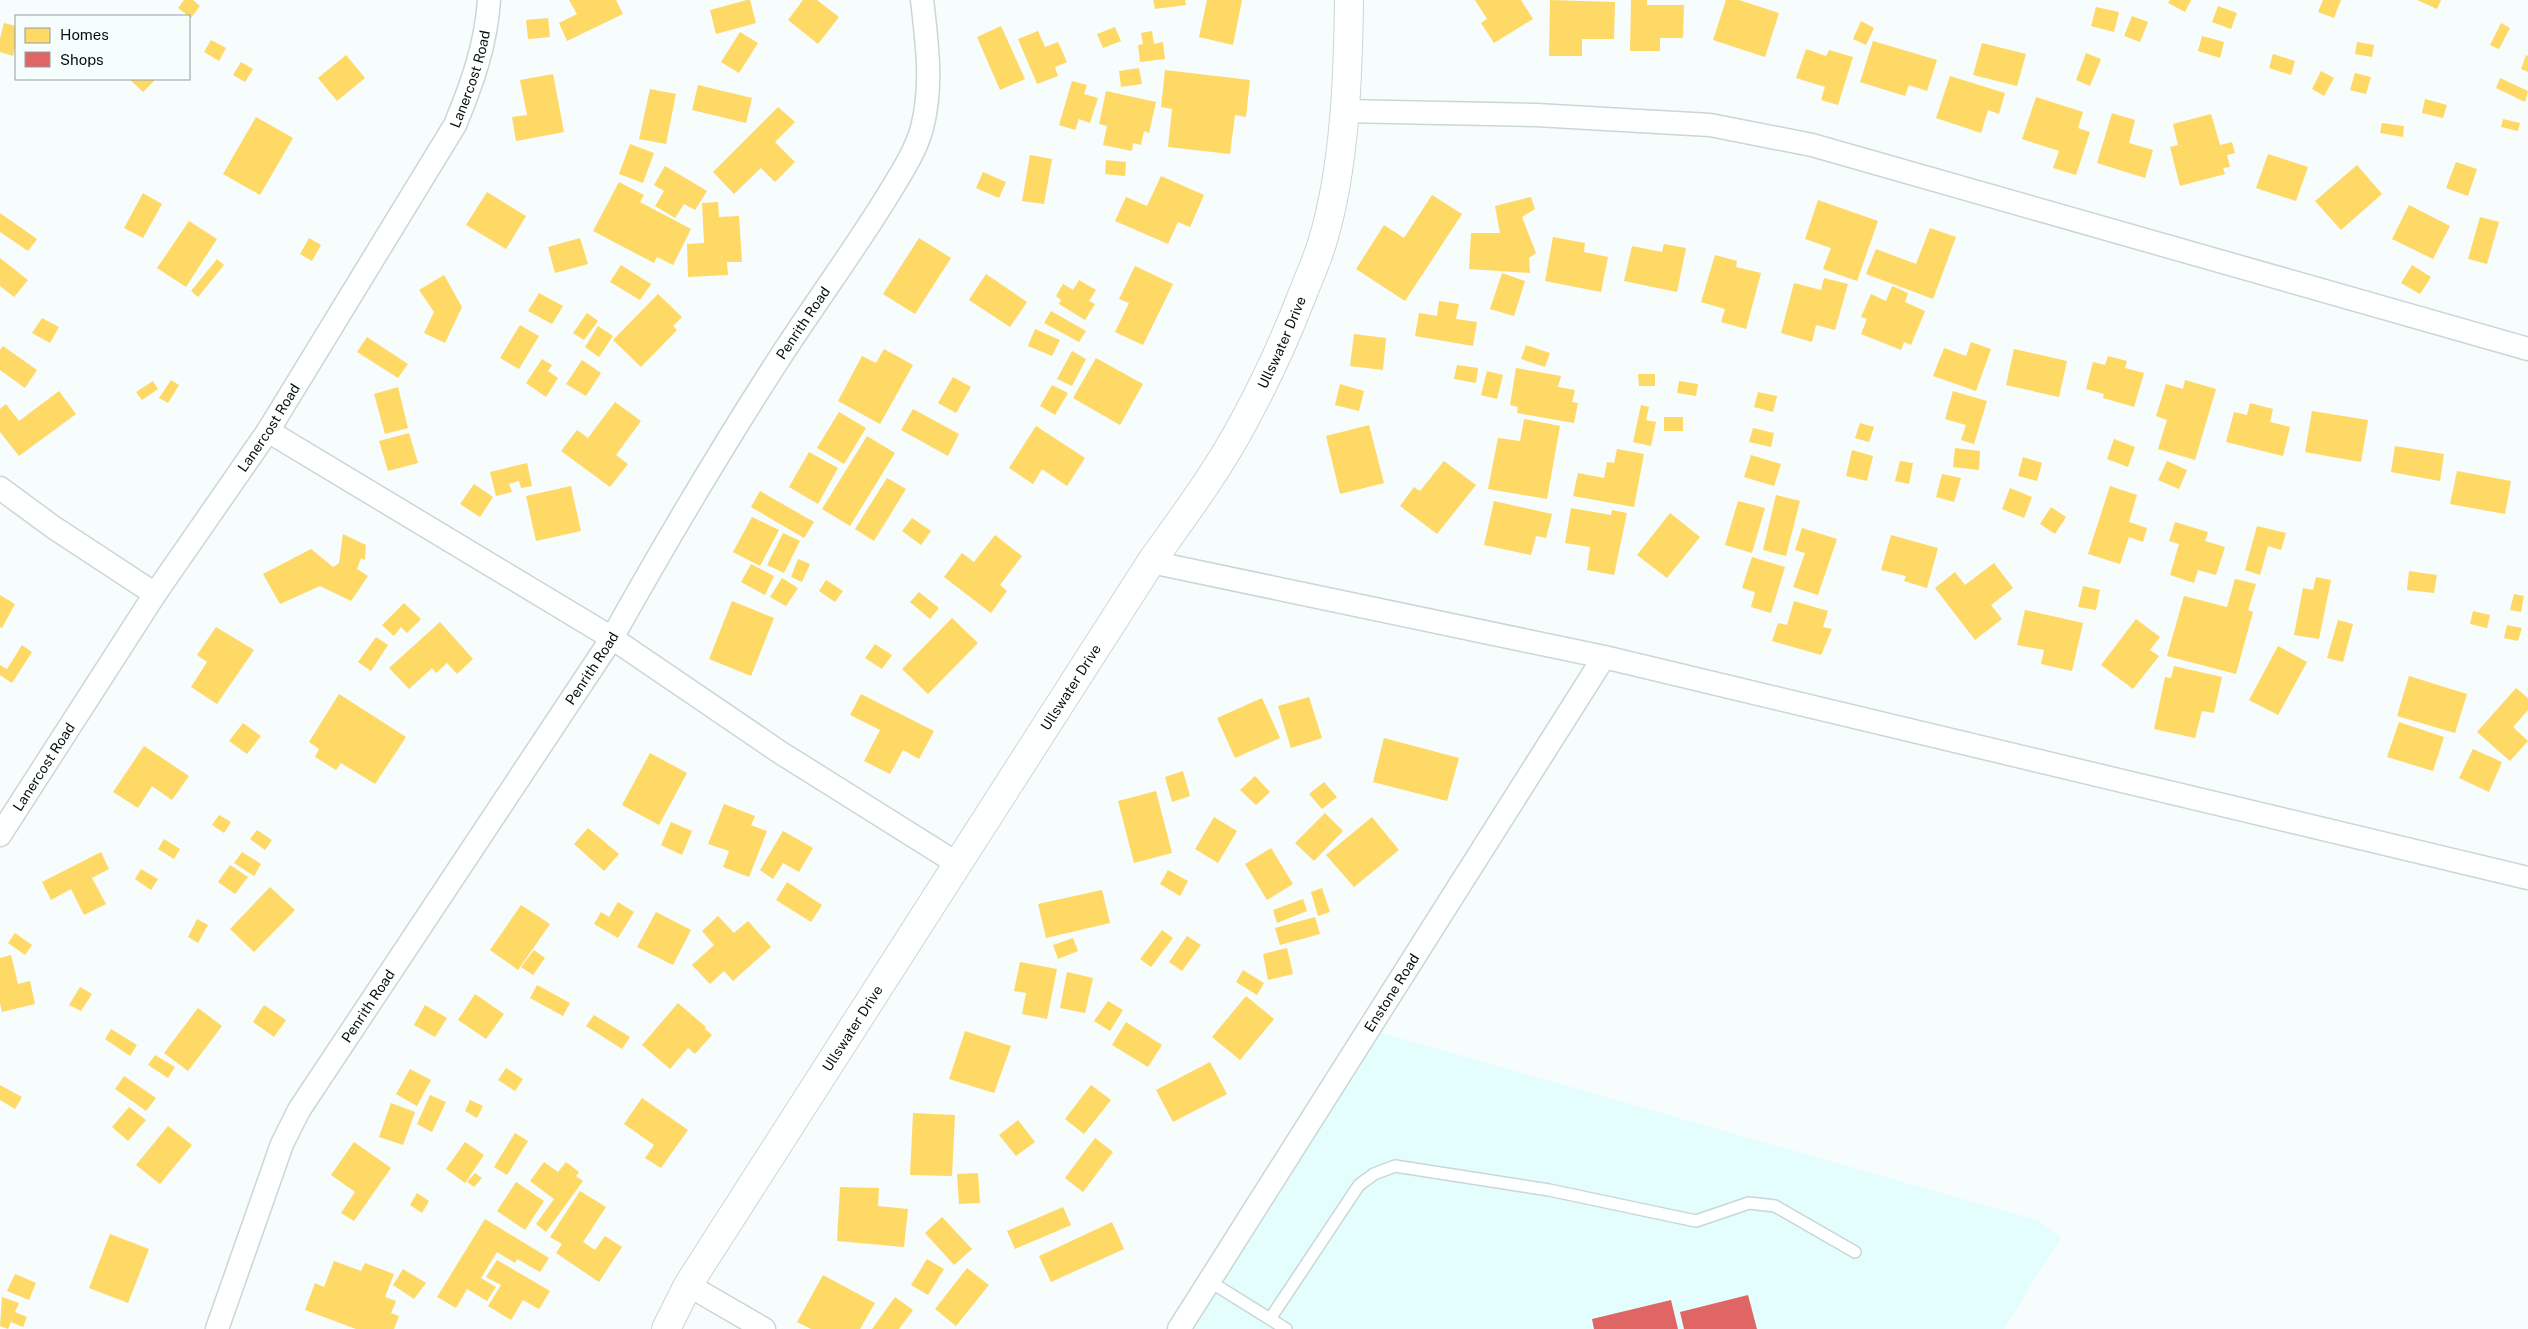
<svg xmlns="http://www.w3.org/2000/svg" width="2528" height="1329" font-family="'Public Sans',sans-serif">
  <rect width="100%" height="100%" fill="#f7fcfc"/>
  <!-- built -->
  <path fill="#e3fefd" d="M1378,1032L2039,1221L2061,1237L2004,1329H1190Z"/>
  <!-- homes -->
  <path fill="#ffd966" d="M184,0H193L200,6L191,18L178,8Z
    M569,0H616L623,14L567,41L559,23L577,14Z
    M747,0H750L756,23L716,34L710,10Z
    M803,0H817L839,17L818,44L788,20Z
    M1153,0H1185L1186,5L1155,9Z
    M1207,0H1242L1233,45L1199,37Z
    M1475,0H1521L1533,19L1494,43L1481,23L1487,19Z
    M1550,0L1615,2L1614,39H1582V56H1549Z
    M1631,0H1647V5H1684L1683,38H1660V51H1630Z
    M1726,0H1739L1779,13L1765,57L1713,40Z
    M2170,0H2191L2185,12L2168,3Z
    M2323,0H2341L2334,18L2318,12Z
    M2417,0H2441L2437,9Z
    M2218,6L2237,13L2231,29L2212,22Z
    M2096,7L2119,12L2114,32L2091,26Z
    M2132,16L2148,22L2140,42L2124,36Z
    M548,18L550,37L528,39L526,20Z
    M1861,21L1874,28L1866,45L1853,39Z
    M4,23L16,26V44L13,56L0,52V38Z
    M2501,23L2510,28L2499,49L2490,45Z
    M1001,26L1025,79L1000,90L977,37Z
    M1115,27L1121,41L1103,48L1097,34Z
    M1038,31L1045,47L1058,42L1067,62L1055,67L1058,76L1037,84L1018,39Z
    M1152,31L1154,44L1163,42L1165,59L1140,62L1138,45L1143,44L1141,33Z
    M740,32L758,43L739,73L721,62Z
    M2202,36L2224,42L2220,58L2198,51Z
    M211,40L226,48L219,61L204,52Z
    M1873,41L1937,60L1927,91L1909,85L1905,96L1860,82Z
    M2357,42L2374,45L2372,57L2355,54Z
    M1982,43L2026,54L2017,86L1973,75Z
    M1806,49L1826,56L1829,50L1853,57L1838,105L1821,100L1825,87L1796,78Z
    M2086,53L2101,59L2090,86L2076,80Z
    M2273,54L2295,61L2291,75L2269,68Z
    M346,55L365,78L337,101L318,78Z
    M2526,55L2528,56V72L2521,69Z
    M241,62L253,69L245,82L233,75Z
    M1139,68L1142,84L1121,87L1119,71Z
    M1165,70L1250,80L1246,117L1235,115L1230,154L1168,147L1172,109L1161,107Z
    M2321,71L2334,78L2324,96L2312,89Z
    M2355,73L2371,77L2366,94L2350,90Z
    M553,74L564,132L516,141L512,117L527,115L520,80Z
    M1950,76L2005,93L1999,114L1988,110L1981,133L1936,118Z
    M2500,78L2528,91L2525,102L2496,88Z
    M132,79H156L143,92L130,80Z
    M1072,81L1087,85L1084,94L1098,98L1090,123L1079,119L1075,130L1059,125Z
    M698,85L752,98L746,123L692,110Z
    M650,89L676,94L666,144L639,139Z
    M1106,91L1156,102L1149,133L1144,131L1141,145L1133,143L1132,151L1103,145L1107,126L1099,124Z
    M2036,97L2083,112L2078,128L2090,132L2076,175L2053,168L2059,151L2022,139Z
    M2425,99L2447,105L2443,118L2422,113Z
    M778,107L795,122L775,142L795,162L775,182L761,168L734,194L713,172Z
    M2112,113L2135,120L2129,143L2153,150L2145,178L2097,163Z
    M2211,114L2220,145L2232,142L2235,153L2227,155L2230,167L2223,168L2225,174L2180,186L2170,147L2178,145L2173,124Z
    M256,117L293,138L260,195L223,174Z
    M2503,119L2520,123L2518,131L2501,127Z
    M2382,123L2404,126L2403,137L2380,133Z
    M630,144L654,153L643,183L619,174Z
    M2268,154L2308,167L2296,201L2256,188Z
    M1030,155L1052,159L1044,204L1022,201Z
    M1106,160L1126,162L1125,176L1105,174Z
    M2456,162L2477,169L2468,196L2446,188Z
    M2357,165L2382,194L2341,230L2315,201Z
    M665,166L707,191L695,210L684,204L675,218L655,206L664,191L654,185Z
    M983,172L1006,182L999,198L976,188Z
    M1161,176L1204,195L1190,227L1178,222L1168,244L1115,221L1126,197L1147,206Z
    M619,182L644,195L640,202L691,229L673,265L657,257L654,263L593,231Z
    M487,192L526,216L506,249L466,225Z
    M143,193L162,204L143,238L124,228Z
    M1432,195L1462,214L1405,301L1356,269L1384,225L1404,238Z
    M1531,197L1535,209L1522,217L1536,253L1529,258L1530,273L1469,269L1471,233H1500L1495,206Z
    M1818,200L1878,221L1857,281L1823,269L1831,248L1805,239Z
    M718,202L719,217L739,216L742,262H727L728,275L688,277L687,244L704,243L702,203Z
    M2409,205L2450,226L2433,259L2392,239Z
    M0,213L37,239L28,251L0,232Z
    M2480,217L2499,222L2487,264L2468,259Z
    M189,221L217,239L186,287L157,268Z
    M1930,228L1956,237L1933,299L1866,274L1876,249L1916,264Z
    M1553,237L1585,243L1584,252L1608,257L1601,292L1545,281Z
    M309,238L321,245L312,261L300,254Z
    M580,238L588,264L555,273L548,247Z
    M919,238L951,258L915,314L883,294Z
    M1664,244L1686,248L1677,292L1624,281L1632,246L1662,252Z
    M1715,255L1737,261L1736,267L1761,273L1746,329L1721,322L1725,309L1701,302Z
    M0,258L28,280L14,297L0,286Z
    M217,259L224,265L198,297L191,291Z
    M621,265L651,284L640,300L610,282Z
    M2412,265L2431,277L2420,294L2401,283Z
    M1135,266L1173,284L1143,345L1115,332L1129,303L1119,299Z
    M1502,273L1525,281L1514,316L1490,309Z
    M986,274L1027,302L1010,327L969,300Z
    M444,275L462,307L445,343L424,333L434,312L419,290Z
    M1824,278L1848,284L1835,330L1816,325L1812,342L1781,333L1794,283L1821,290Z
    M1079,280L1096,290L1089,301L1095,304L1085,320L1059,304L1061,300L1056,296L1063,284L1073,290Z
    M1892,286L1908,293L1905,302L1925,311L1911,345L1904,342L1901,350L1861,334L1867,319L1861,317L1871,294L1886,301Z
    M539,293L563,306L552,324L528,311Z
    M658,294L682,317L673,326L677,330L641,367L613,340Z
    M1439,301L1459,304L1456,319L1477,322L1473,346L1415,336L1419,313L1437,316Z
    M1051,311L1086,331L1079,342L1044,323Z
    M587,313L598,321L584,340L573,333Z
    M42,318L59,327L50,343L32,333Z
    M520,325L539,336L519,369L500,358Z
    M598,326L613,336L599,357L585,347Z
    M1035,329L1060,340L1052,356L1028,346Z
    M1354,334L1386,338L1383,370L1350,366Z
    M367,337L408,364L398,378L357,352Z
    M1971,342L1991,349L1976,391L1933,376L1944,348L1966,356Z
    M1526,345L1550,353L1545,367L1521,359Z
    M3,346L37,370L25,388L0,370V350Z
    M884,349L913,365L880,424L838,401L862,356L876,363Z
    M2014,349L2067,361L2059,397L2006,385Z
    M1072,351L1086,359L1072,386L1057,379Z
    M2108,356L2127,361L2125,368L2144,373L2134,407L2103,398L2104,394L2086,389L2093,362L2105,365Z
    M1096,358L1143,384L1120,425L1073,398Z
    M542,359L552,365L548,371L558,378L546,397L526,383Z
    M582,360L601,373L586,396L566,384Z
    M1457,365L1478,368L1476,383L1454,379Z
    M1516,368L1561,376L1558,387L1575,390L1572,402L1578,403L1574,423L1517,413L1518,407L1510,405Z
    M1487,371L1503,375L1497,399L1481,395Z
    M1638,374H1655V386H1639Z
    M953,377L971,387L956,413L938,403Z
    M171,380L179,385L168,403L159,398Z
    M2185,380L2216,389L2195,460L2158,449L2167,420L2156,416L2166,384L2183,389Z
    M153,381L158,389L142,400L136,392Z
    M1679,381L1698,384L1696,396L1677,393Z
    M1340,384L1364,391L1359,411L1335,405Z
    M1052,385L1068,393L1055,415L1040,406Z
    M398,387L408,428L385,434L374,394Z
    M59,391L76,414L19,456L0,432V409L6,404L19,421Z
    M1953,391L1987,401L1974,444L1961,440L1966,425L1945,419Z
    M1758,392L1777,396L1773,412L1754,407Z
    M615,402L641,421L616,455L628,464L610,487L561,451L577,430L588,438Z
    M2250,403L2273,409L2270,422L2290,427L2283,456L2226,442L2234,412L2247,415Z
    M1641,405L1649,407L1646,420L1656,422L1651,446L1633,442Z
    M913,409L959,434L948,456L901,430Z
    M2312,411L2368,420L2361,462L2305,452Z
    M839,412L866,428L844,464L817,448Z
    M1664,417H1683V431H1664Z
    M1524,419L1560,426L1547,499L1488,489L1498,438L1520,441Z
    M1860,423L1874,427L1869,442L1855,438Z
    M1369,425L1384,483L1340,494L1326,436Z
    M1036,426L1085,458L1067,486L1042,469L1033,484L1009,468Z
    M1753,428L1774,433L1771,447L1749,442Z
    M409,433L418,463L388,471L379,441Z
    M867,436L895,453L850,526L822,509Z
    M2114,439L2135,447L2128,467L2107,459Z
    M2395,446L2444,454L2440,481L2391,472Z
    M1955,448L1980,451L1979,470L1953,467Z
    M1617,449L1644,454L1634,507L1573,496L1578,473L1604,478L1607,462L1614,463Z
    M1852,450L1873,456L1867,481L1846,476Z
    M809,452L838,468L818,504L789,487Z
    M1751,455L1781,464L1774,486L1744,477Z
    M2023,457L2042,463L2037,481L2018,476Z
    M1444,461L1476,485L1437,534L1400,506L1414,487L1420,491Z
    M1900,461L1913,463L1909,484L1895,481Z
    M2167,461L2187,470L2179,489L2158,480Z
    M527,463L532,486L521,488L519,481L509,484L512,492L496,496L490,472Z
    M2457,471L2511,481L2505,514L2450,504Z
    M1942,474L1961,478L1954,502L1936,497Z
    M887,478L906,489L874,541L855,529Z
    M474,484L493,497L480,517L460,504Z
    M571,486L581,531L536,541L526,496Z
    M2110,486L2137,495L2129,522L2147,528L2143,542L2129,537L2120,564L2088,554Z
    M2010,488L2032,497L2024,518L2002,509Z
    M760,491L814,522L804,538L751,507Z
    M1776,495L1800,501L1786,556L1763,550Z
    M1494,501L1552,514L1546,538L1536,536L1531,555L1484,545Z
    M1738,501L1765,508L1752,553L1725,545Z
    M2051,507L2066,517L2055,534L2040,524Z
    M1571,508L1611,515L1612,510L1627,513L1614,575L1587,570L1590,547L1565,543Z
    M1670,513L1700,537L1667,578L1637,555Z
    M752,517L779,530L760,566L733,552Z
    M912,518L931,531L921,545L902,531Z
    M2175,522L2208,532L2205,541L2225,547L2216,575L2198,570L2194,583L2170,575L2179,544L2169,541Z
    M2257,526L2286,533L2281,550L2268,546L2260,575L2245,570Z
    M1802,528L1837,539L1818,595L1793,587L1805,553L1795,550Z
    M783,533L800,541L784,573L767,565Z
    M343,534L366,545L365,560L361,558L357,569L368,576L351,601L320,586L280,604L263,574L311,549L333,567L339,563Z
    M995,535L1022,556L1000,585L1007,591L991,613L944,577L962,553L974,562Z
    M1891,535L1938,548L1927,588L1904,581L1906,576L1881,570Z
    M1752,557L1785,567L1771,613L1751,607L1755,592L1742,588Z
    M798,559L810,564L802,582L791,577Z
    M1994,563L2013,588L1991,605L2002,619L1975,640L1935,588L1955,572L1965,585Z
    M751,564L774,576L765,595L741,582Z
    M2409,571L2437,575L2434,593L2407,590Z
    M2316,577L2331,580L2319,639L2294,635L2303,588L2313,590Z
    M782,578L798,588L786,606L770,597Z
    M2235,579L2256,584L2248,610L2253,612L2236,674L2167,656L2184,596L2227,607Z
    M826,580L843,591L835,602L819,591Z
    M2083,586L2100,590L2096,610L2078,607Z
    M919,592L939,608L930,619L910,602Z
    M2514,594L2524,596L2521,612L2510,610Z
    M0,595L15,604L2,628L0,627Z
    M732,601L774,618L751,676L709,659Z
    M1794,601L1828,611L1823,627L1832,629L1821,655L1772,641L1778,623L1787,625Z
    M404,603L421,619L407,633L401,627L394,636L382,625Z
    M2025,610L2083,623L2072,671L2041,664L2044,650L2017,645Z
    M2473,611L2490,615L2487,628L2470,624Z
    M952,618L978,643L928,694L902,669Z
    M2136,619L2160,637L2150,650L2159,656L2133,689L2101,665Z
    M2338,620L2353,624L2343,662L2327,658Z
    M440,622L473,659L457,674L447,663L436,673L432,668L409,689L389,668Z
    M2507,625L2522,628L2518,641L2504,638Z
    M216,627L254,650L217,704L191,687L207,662L197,655Z
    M376,637L388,645L371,671L358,662Z
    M875,644L892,655L882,669L865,658Z
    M22,645L32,652L12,683L0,675V665L7,669Z
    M2278,646L2307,662L2278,715L2249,700Z
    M2174,666L2222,677L2214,713L2202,711L2195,738L2154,729L2165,677L2171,678Z
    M2409,676L2467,694L2455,733L2397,716Z
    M2516,688L2528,698V710L2513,727L2528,741L2510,761L2477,732Z
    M339,694L406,737L375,784L341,763L336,770L315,757L319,749L309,742Z
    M861,694L934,731L919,759L903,750L890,774L864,761L880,730L850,715Z
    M1309,697L1322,738L1291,748L1278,706Z
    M1262,698L1280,738L1235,758L1217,718Z
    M2399,722L2444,737L2433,771L2387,757Z
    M243,723L261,736L247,754L229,741Z
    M1384,738L1459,758L1447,801L1373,782Z
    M144,746L189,776L172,800L152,786L138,808L113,792Z
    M2473,749L2502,762L2489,792L2459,778Z
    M650,753L687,773L659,825L622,805Z
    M1183,771L1190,796L1172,802L1165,777Z
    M1255,776L1270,792L1256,805L1240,790Z
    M1324,782L1337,797L1322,809L1309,794Z
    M1156,791L1172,853L1134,863L1118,801Z
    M724,804L755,816L751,825L767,831L749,877L723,867L729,851L708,844Z
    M1325,813L1343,831L1314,861L1295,843Z
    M219,815L231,822L224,833L212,825Z
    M1214,817L1237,831L1218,863L1195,849Z
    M1372,817L1399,850L1354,887L1326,855Z
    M671,822L692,831L682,855L661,845Z
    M588,828L619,854L604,871L574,844Z
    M257,830L272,840L265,850L250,839Z
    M783,831L813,848L799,872L783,863L773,879L760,870Z
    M164,839L180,849L174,859L158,849Z
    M1271,848L1293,884L1267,900L1245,864Z
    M101,852L109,869L92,878L106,904L84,915L71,889L51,900L42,882Z
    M242,852L261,864L254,876L234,863Z
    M230,865L248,877L235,894L218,882Z
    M141,869L158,879L151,890L135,879Z
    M1168,870L1188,881L1180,896L1160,884Z
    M787,882L822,905L811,922L776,900Z
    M270,887L295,910L254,952L230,929Z
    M1322,888L1330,912L1318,916L1311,892Z
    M1102,890L1110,923L1046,938L1038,904Z
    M1303,899L1307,911L1277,923L1273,910Z
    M618,902L634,912L618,938L594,924L601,912L609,917Z
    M521,905L550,924L518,970L490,950Z
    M656,912L691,930L673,965L637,947Z
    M718,916L734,933L748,921L771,947L733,981L724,971L710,984L692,965L714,945L702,931Z
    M1315,917L1320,934L1280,945L1275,928Z
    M197,919L208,925L198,943L188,937Z
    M1162,930L1173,938L1151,967L1140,959Z
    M15,933L32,945L25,955L8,943Z
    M1187,936L1201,945L1182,971L1169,962Z
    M1073,938L1078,951L1058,959L1053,945Z
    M1287,948L1293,974L1268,980L1263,954Z
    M534,950L545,958L533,975L521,967Z
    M11,955L18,984L30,981L35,1004L2,1012L0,1003V958Z
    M1020,962L1057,969L1047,1019L1022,1014L1026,993L1014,991Z
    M1243,970L1264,983L1257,995L1236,982Z
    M1067,972L1093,978L1085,1013L1060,1008Z
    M537,985L570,1003L563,1016L530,998Z
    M80,987L92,994L81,1011L69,1005Z
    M475,994L504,1014L486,1039L458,1020Z
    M1246,996L1274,1019L1240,1060L1212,1037Z
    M1108,1001L1123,1010L1110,1031L1094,1021Z
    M678,1003L706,1027L705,1029L712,1035L695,1054L688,1048L670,1069L642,1045Z
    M264,1005L286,1020L274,1037L253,1022Z
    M425,1005L447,1018L435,1037L414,1025Z
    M198,1008L222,1026L188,1071L164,1053Z
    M594,1015L630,1037L622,1049L586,1026Z
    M1126,1022L1162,1045L1148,1067L1112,1045Z
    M111,1029L137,1045L130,1056L105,1039Z
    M965,1031L1011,1046L994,1093L949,1079Z
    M155,1055L175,1067L168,1078L148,1065Z
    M1210,1062L1227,1094L1173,1122L1156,1090Z
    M506,1068L523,1079L515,1091L498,1080Z
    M410,1069L431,1080L417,1106L396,1094Z
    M124,1076L156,1098L146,1111L115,1089Z
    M0,1085L22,1097L15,1109L0,1100Z
    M1091,1085L1111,1100L1084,1134L1065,1119Z
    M430,1095L446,1102L432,1132L417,1124Z
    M642,1098L688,1130L661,1168L645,1158L654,1145L624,1124Z
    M470,1100L483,1106L477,1118L465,1111Z
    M391,1103L415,1112L403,1145L379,1137Z
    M129,1107L146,1120L128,1141L112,1127Z
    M913,1113L955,1115L952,1176L910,1175Z
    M1018,1120L1035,1142L1016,1156L999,1135Z
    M168,1126L192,1145L160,1184L136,1165Z
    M515,1133L528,1141L507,1175L494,1167Z
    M1095,1138L1113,1152L1083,1192L1065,1178Z
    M354,1142L391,1168L354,1221L341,1213L355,1192L331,1175Z
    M465,1142L484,1155L465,1183L446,1169Z
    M544,1162L558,1172L566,1162L579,1172L576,1176L583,1181L546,1232L536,1224L554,1199L530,1181Z
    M475,1173L482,1178L474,1187L467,1182Z
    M978,1173L980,1203L959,1204L957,1174Z
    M516,1182L544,1201L525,1230L497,1211Z
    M840,1187L879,1188L878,1206L908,1209L904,1247L837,1241Z
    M580,1191L606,1207L583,1242L595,1250L605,1236L622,1247L599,1282L556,1253L562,1244L550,1237Z
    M417,1193L429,1201L422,1213L410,1205Z
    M1063,1207L1071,1225L1015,1249L1007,1231Z
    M942,1217L972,1249L954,1265L925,1233Z
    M485,1219L549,1258L540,1272L517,1259L515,1263L497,1252L481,1278L496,1287L487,1301L467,1289L456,1308L437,1297Z
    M1112,1222L1124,1249L1051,1282L1039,1256Z
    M110,1234L149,1249L128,1303L89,1288Z
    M927,1259L944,1269L928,1295L911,1285Z
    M497,1260L550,1291L539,1309L523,1300L511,1320L488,1306L501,1285L486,1277Z
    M334,1261L361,1271L365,1263L394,1274L385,1297L396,1301L391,1313L399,1316L394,1329H356L305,1310L315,1283L324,1287Z
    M967,1268L989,1285L956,1326L935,1309Z
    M403,1269L426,1283L414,1299L393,1285Z
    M15,1274L36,1283L29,1300L7,1291Z
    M823,1275L875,1303L860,1329H811L797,1322Z
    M2,1297L19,1303L15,1312L27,1317L23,1327L11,1322L8,1329L0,1326Z
    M895,1297L913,1310L899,1329H872Z"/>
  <!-- shops -->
  <path fill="#e06666" d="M1748,1295L1757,1329H1684L1680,1312Z
    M1671,1300L1678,1329H1594L1592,1319Z"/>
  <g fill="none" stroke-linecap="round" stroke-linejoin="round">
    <!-- service casing -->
    <g stroke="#cbd6d6" stroke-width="14">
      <path id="service" d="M1209,1281L1286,1329
        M1270,1319L1359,1185L1374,1174L1395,1166L1549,1190L1696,1221L1749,1203L1775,1206L1855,1252"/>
    </g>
    <!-- minor casing -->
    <g stroke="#cbd6d6" stroke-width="25">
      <g id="minor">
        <path d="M1344,111L1536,115L1710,125L1812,145L2528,349"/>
        <path d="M268,431L612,638L781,753L958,864"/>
        <path d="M0,488L53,527L155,594"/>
        <path d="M1151,562L1604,657L2528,878"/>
        <path id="s1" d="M0,835L155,594L268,431L455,125C472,84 486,45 489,0"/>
        <path d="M688,1285L764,1329"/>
        <path id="s2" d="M217,1329L282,1144L299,1110L612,638C664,545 719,452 777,362C813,306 853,252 888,195C900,175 916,151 922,128C933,85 927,43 922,0"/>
        <path id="s3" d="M1179,1329L1604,657"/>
      </g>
    </g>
    <!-- tertiary casing -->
    <g stroke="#cbd6d6" stroke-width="30">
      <g id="tertiary">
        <path id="s4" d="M666,1329L688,1285L1151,562C1183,517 1217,472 1243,423C1266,381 1286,337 1303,293C1310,275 1318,258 1323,240C1345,166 1348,77 1349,0"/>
      </g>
    </g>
    <!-- service -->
    <use href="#service" stroke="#feffff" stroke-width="11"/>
    <!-- minor -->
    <use href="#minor" stroke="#feffff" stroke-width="22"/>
    <!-- tertiary -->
    <use href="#tertiary" stroke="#feffff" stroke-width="28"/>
  </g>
  <g text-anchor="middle" stroke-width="5" stroke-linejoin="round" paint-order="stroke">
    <!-- street labels -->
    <g font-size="14" fill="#021110" stroke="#f5fefd">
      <text dy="5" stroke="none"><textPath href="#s1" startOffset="892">Lanercost Road</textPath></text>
      <text dy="5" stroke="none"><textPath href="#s2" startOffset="1169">Penrith Road</textPath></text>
      <text dy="5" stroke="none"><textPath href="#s4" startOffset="1164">Ullswater Drive</textPath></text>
      <text dy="5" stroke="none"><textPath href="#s1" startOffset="488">Lanercost Road</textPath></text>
      <text dy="5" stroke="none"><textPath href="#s2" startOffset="764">Penrith Road</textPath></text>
      <text dy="5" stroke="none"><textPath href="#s4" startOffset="759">Ullswater Drive</textPath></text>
      <text dy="5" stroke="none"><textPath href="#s1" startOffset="81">Lanercost Road</textPath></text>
      <text dy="5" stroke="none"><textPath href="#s3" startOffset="398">Enstone Road</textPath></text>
      <text dy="5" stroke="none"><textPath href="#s2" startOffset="359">Penrith Road</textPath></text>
      <text dy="5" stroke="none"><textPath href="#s4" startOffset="354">Ullswater Drive</textPath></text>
    </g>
  </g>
  <!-- legend -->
  <rect x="15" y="15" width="175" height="65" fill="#f5fefd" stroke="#949f9e"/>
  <rect x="25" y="28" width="25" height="15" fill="#ffd966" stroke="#949f9e"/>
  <text x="60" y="40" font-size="15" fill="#021110">Homes</text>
  <rect x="25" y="52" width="25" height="15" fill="#e06666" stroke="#949f9e"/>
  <text x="60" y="65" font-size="15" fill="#021110">Shops</text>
</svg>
